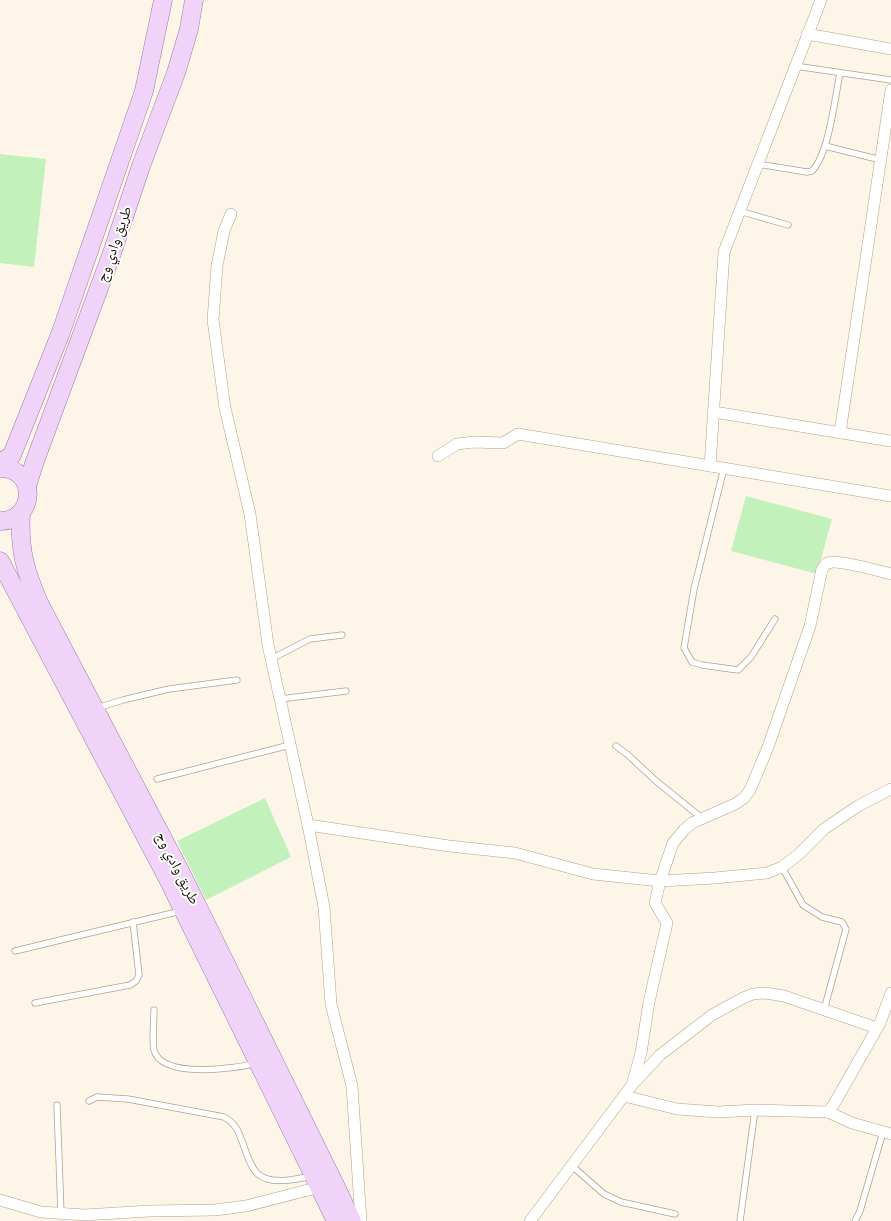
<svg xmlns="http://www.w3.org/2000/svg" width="891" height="1221" font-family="Bitter,'Noto Naskh Arabic',serif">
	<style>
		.green { fill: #c3f1bc }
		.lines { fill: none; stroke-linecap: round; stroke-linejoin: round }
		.lane-casing { stroke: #b5a084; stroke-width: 7 }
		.street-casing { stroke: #b5a084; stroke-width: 12 }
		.primary-casing { stroke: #9e7aa1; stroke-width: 19 }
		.lane { stroke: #fff; stroke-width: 5.5 }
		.street { stroke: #fff; stroke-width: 11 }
		.primary { stroke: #f1d3fa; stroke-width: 18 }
		.labels { text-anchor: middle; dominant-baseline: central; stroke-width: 4; stroke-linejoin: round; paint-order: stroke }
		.street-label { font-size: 15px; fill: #150d04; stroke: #fff }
	</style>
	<rect width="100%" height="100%" fill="#fef5e9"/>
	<!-- green -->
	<g class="green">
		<polygon points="0,154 46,159 34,267 0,263"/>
		<polygon points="746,496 832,519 817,574 731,551"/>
		<polygon points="265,798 291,857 206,900 177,841"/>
	</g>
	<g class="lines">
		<defs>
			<g id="lane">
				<polyline points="795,66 891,80"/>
				<polyline points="825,146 881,160"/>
				<path d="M757,164l50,8 5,-1c17,-17 23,-74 28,-98"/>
				<polyline points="739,211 788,225"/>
				<polyline points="724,468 694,589 684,648 692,662 702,665 738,670 751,657 775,619"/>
				<polyline points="271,659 310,639 342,635"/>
				<polyline points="280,699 346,691"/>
				<polyline points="97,708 123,700 169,689 237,680"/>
				<polyline points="616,746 628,755 656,781 703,819"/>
				<polyline points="157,779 290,745"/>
				<polyline points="782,867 803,905 822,917 842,922 846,929 824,1010"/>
				<polyline points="15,951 181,911"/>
				<polyline points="35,1003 130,985 136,981 139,975 133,922"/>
				<path d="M154,1010c0,10 -2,31 0,40 7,29 82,19 102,13"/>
				<path d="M89,1101l8,-4 31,2 96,18c11,6 14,13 18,24 4,10 8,27 17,34 13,10 39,4 53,1"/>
				<polyline points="57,1105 61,1213"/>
				<polyline points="572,1166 604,1194 621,1202 675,1214"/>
				<polyline points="740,1221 755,1110"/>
				<polyline points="855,1221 860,1211 883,1132"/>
			</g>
			<g id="street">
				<polyline points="807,34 891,49"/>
				<polyline points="231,214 224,231 217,266 213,320 225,408 250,514 268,645 308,825 324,907 331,1004 352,1086 361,1221"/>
				<polyline points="714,412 891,441"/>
				<polyline points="840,433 891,90"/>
				<polyline points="438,456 457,444 474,442 503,443 518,434 891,496"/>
				<polyline points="710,466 724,252 821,0"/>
				<polyline points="308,825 449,846 515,853 593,874 660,881 715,878 767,873 782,867 798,855 824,829 858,806 891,789"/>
				<path d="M632,1085l9,-32 8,-51 18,-79 -12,-20 5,-22 13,-38 11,-13 8,-7 43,-19 9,-6 6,-8 18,-43 42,-121 12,-57c2,-2 3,-5 6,-6 9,-4 51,8 63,11"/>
				<polyline points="624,1096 677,1109 718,1112 755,1110 828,1112 834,1104 880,1023 891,993"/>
				<polyline points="828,1112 852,1123 891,1134"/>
				<polyline points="0,1200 41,1212 84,1215 150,1211 215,1210 246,1206 320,1187"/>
				<polyline points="530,1221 632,1085 660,1055 712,1015 743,998 753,994 765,993 784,996 877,1028"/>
			</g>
			<g id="primary">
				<polyline points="0,463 12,455 61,332 144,91 163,0"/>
				<path d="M0,468c39,0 35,54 0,53"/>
				<polyline points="27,486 35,461 112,253 141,166 176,73 189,29 194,0"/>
				<path d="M21,512c-2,38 4,59 19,93l141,268 155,314 16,34"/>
				<polyline points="0,561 168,879 336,1221"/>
			</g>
		</defs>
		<!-- lane casing -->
		<use href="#lane" class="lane-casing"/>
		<!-- street casing -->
		<use href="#street" class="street-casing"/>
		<!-- primary casing -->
		<use href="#primary" class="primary-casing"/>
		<!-- lane -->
		<use href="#lane" class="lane"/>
		<!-- street -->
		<use href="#street" class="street"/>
		<!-- primary -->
		<use href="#primary" class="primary"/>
	</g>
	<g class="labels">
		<!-- street labels -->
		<g class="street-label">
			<text transform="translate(114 244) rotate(-71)">طريق وادي وج</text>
			<text transform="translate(178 868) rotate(63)">طريق وادي وج</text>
		</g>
	</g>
</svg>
